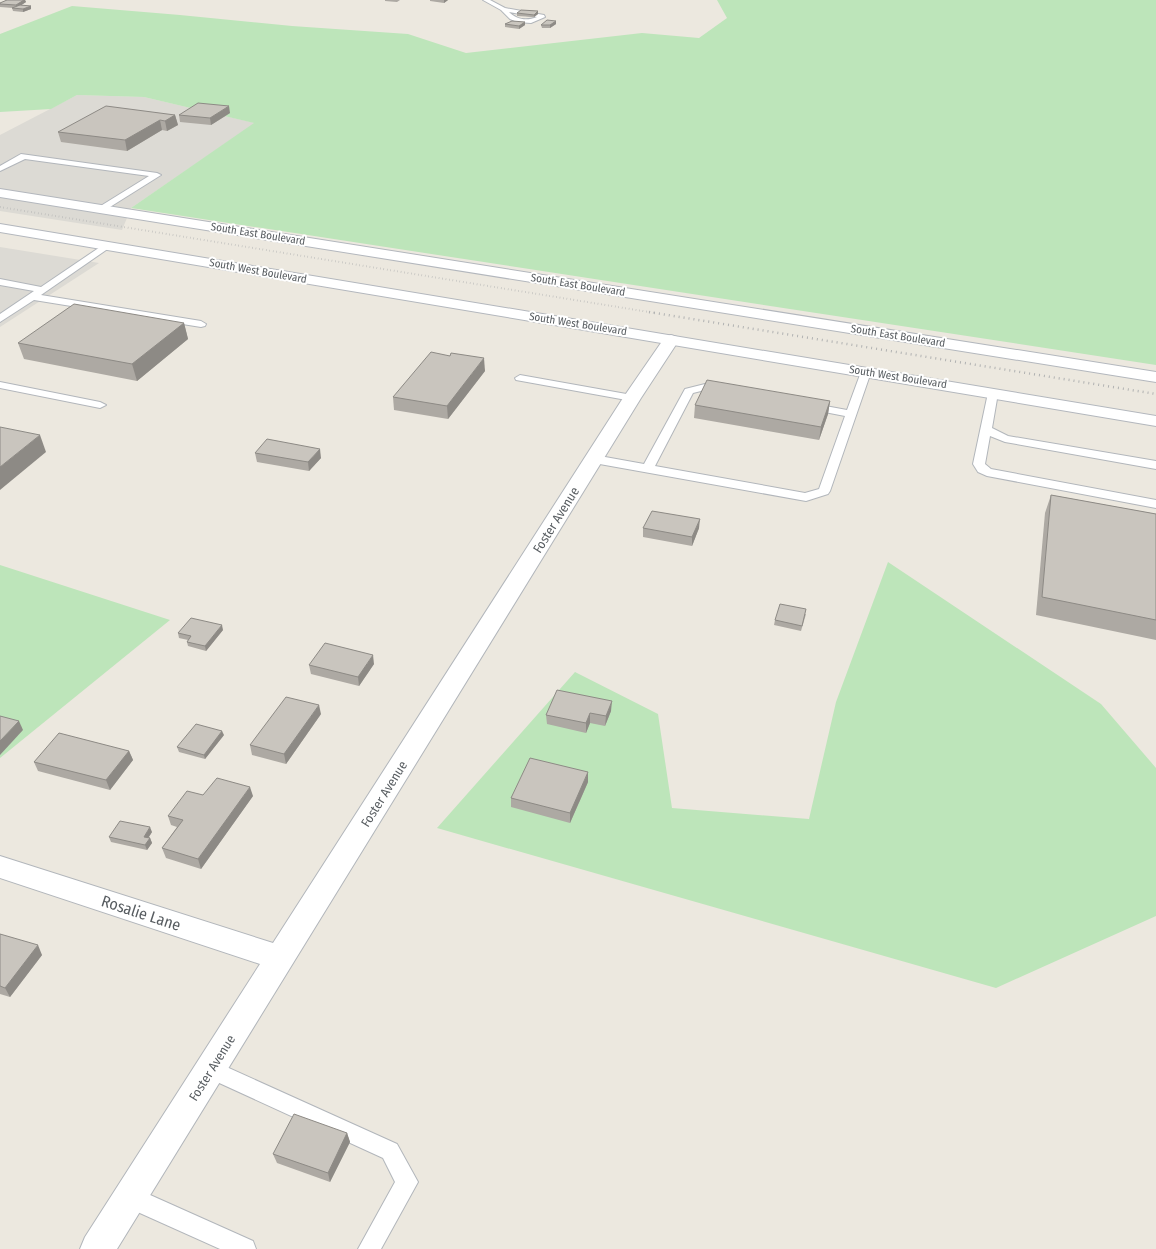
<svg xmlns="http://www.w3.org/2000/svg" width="1156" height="1249" font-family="'Fira Sans Condensed',sans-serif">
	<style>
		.industrial { fill: #dcdad4 }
		.green { fill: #bde5ba }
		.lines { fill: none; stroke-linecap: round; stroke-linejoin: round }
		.service-casing { stroke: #b2b6bb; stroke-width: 2 }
		.minor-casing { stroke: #b2b6bb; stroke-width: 2 }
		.secondary-casing { stroke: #b3b7bd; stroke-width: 2 }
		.service { fill: #fff; fill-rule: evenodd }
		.minor { fill: #fff; fill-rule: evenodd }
		.secondary { fill: #fff; fill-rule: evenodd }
		.rail-far1 { stroke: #b1b2b2; stroke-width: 2; stroke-dasharray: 0.5 3; stroke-linecap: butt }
		.rail { stroke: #b1b2b2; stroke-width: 2.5; stroke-dasharray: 1 4; stroke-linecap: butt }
		.wall { fill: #ada9a3 }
		.shaded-wall { fill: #8d8a85 }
		.building { fill: #c9c5be; stroke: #8d8a85 }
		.labels { text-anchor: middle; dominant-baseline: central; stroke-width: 4; stroke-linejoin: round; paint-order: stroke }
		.far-street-label { font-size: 11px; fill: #585d61; stroke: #fff }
		.street-label { font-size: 13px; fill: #585d61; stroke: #fff }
		.near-street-label { font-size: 16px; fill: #585d61; stroke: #fff }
	</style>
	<rect width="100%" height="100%" fill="#ece8df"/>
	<!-- industrial -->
	<g class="industrial">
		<polygon points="77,95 144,97 255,123 131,208 122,230 0,211 0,135"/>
		<polygon points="0,247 99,263 0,327"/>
	</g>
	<!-- green -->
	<g class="green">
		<polygon points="717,0 1156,0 1156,365 131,208 254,123 144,97 77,95 51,109 0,112 0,34 72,6 180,15 292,26 408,34 466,53 642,33 699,38 727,18"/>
		<polygon points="888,562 1101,704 1156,768 1156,916 996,988 437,828 575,672 658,714 672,808 809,819 836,702"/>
		<polygon points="0,565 170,620 0,758"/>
	</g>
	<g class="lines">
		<defs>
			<g id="service">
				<path d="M483,0h7l15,8 39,7 1,2 -14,6 -14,-1 -7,-3 -9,-9zM509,12l28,5c-10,4 -20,3 -28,-5z"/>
				<polygon points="21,154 157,173 161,175 102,212 99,211 98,209 99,207 149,176 25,159 0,171 0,166"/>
				<polygon points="106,243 110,246 109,248 41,295 201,321 206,324 205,326 201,327 34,300 0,322 0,314 34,291 0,285 0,279 41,287"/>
				<polygon points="866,369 871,372 830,491 828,494 806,501 594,463 590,462 588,459 590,456 594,455 644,464 685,389 705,384 726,388 727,390 722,393 705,390 693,393 655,466 805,493 819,489 845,416 809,409 803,406 809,403 847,410 861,372"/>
				<polygon points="520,375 632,395 638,398 632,401 516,380 515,378"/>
				<polygon points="0,382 100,402 106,405 100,408 0,388"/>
				<polygon points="993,390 998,393 992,428 1008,436 1156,461 1156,469 1005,442 990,436 985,464 991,469 1156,500 1156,508 987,476 978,472 973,464 988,393"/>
				<polygon points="211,1060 397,1144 418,1182 381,1249 358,1249 395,1182 383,1158 204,1076 201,1069 204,1062"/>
				<polygon points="130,1186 253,1241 256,1249 220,1249 122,1205 119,1197 122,1189"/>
			</g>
			<polygon id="minor" points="671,335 677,337 679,340 641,398 117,1249 80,1249 85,1237 260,964 0,878 0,856 273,943 623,398 665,337"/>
			<g id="secondary">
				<polygon points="0,189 1156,372 1156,382 0,197"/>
				<polygon points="0,224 1156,416 1156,426 0,232"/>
			</g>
		</defs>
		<!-- service casing -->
		<use href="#service" class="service-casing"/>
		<!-- minor casing -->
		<use href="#minor" class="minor-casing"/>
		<!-- secondary casing -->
		<use href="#secondary" class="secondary-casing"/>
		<!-- service -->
		<use href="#service" class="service"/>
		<!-- minor -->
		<use href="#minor" class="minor"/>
		<!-- secondary -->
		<use href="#secondary" class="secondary"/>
		<!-- rail-far1 -->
		<polyline class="rail-far1" points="0,207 655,313"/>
		<!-- rail -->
		<polyline class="rail" points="649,312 1156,394"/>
	</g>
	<!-- wall -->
	<g class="wall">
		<polygon points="7,0 25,0 26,2 21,5 31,6 31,9 23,12 13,11 12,8 13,8 0,7 0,3"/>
		<polygon points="385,0 400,0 397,2 385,1"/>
		<polygon points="430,0 448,0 444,3 430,1"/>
		<polygon points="517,13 538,14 534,17 517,16"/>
		<polygon points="556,21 556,24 550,28 542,28 541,25"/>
		<polygon points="505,24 525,25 519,29 505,27"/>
		<polygon points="230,113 211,125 180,122 179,115"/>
		<polygon points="175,115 178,125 167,131 162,130 127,151 61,142 58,132"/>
		<polygon points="184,323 188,339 137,381 24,359 18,343"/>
		<polygon points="485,371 448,419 394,410 393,397"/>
		<polygon points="830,401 828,414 819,440 694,418 695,405"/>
		<polygon points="255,453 321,458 309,471 257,462"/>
		<polygon points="1051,495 1156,514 1156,640 1036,615 1045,513"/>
		<polygon points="643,528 699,528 692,546 643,537"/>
		<polygon points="806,614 801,631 774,625 775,620"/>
		<polygon points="223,630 206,651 188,646 187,642 188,640 179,638 178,633"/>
		<polygon points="374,664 359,686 311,674 309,665"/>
		<polygon points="611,711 605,726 590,723 586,733 547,724 546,715"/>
		<polygon points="321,714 286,764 252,755 250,745"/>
		<polygon points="224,735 205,759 179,752 177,747"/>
		<polygon points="129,751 133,760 110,790 38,771 34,762"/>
		<polygon points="588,782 570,823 511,807 511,798"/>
		<polygon points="253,796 201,869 166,858 162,848 177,827 171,825 168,816"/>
		<polygon points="152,832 149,837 150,838 152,843 147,850 111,842 109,837"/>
		<polygon points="0,934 42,955 10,997 0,994"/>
		<polygon points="347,1133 350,1142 330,1182 277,1163 273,1154"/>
	</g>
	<!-- shaded-wall -->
	<g class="shaded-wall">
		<polygon points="24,0 25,0 26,2 17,8 16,5"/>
		<polygon points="444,0 448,0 444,3"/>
		<polygon points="31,6 31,9 23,12 23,9"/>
		<polygon points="538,11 538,14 534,17 534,15"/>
		<polygon points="556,21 556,24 550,28 550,25"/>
		<polygon points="525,22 525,25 519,29 519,26"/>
		<polygon points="229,106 230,113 211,125 210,118"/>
		<polygon points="175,115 178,125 167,131 165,121"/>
		<polygon points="160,120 162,130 127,151 125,140"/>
		<polygon points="184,323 188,339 137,381 132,364"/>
		<polygon points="484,358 485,371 448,419 447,406"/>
		<polygon points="830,401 828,414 819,440 821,427"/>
		<polygon points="40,435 46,452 0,490 0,467"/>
		<polygon points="320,449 321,458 309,471 308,462"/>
		<polygon points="700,519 699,528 692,546 692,537"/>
		<polygon points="222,625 223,630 206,651 205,646"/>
		<polygon points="373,655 374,664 359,686 358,677"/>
		<polygon points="612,701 611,711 605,726 606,716"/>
		<polygon points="319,705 321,714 286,764 284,754"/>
		<polygon points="590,713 590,723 586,733 586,723"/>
		<polygon points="19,721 23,730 0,755 0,741"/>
		<polygon points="222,731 224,735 205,759 204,755"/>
		<polygon points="129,751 133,760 110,790 106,780"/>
		<polygon points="588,772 588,782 570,823 570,813"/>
		<polygon points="250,787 253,796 201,869 198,859"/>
		<polygon points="150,827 152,832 146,841 144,837"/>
		<polygon points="150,838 152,843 147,850 145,845"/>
		<polygon points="38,945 42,955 10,997 5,988"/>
		<polygon points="347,1133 350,1142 330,1182 328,1173"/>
	</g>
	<!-- building -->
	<g class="building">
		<polygon points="7,0 24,0 16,5 0,4 0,3"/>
		<polygon points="20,5 31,6 23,9 12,8"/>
		<polygon points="521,10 538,11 534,15 517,13"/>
		<polygon points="547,20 556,21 550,25 541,25"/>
		<polygon points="512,21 525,22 519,26 505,24"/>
		<polygon points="198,103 229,106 210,118 179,115"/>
		<polygon points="106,106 175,115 165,121 160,120 125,140 58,132"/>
		<polygon points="74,304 184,323 132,364 18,343"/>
		<polygon points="431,352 450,356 451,353 484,358 447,406 393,397"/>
		<polygon points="707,380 830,401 821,427 695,405"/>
		<polygon points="0,427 40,435 0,467"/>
		<polygon points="267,439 320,449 308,462 255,453"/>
		<polygon points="1051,495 1156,514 1156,620 1042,597"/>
		<polygon points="652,511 700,519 692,537 643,528"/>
		<polygon points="780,604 806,609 802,626 775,620"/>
		<polygon points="191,618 222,625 205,646 187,642 191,636 178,633"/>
		<polygon points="325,643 373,655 358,677 309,665"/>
		<polygon points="557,690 612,701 606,716 590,713 586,723 546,715"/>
		<polygon points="286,697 319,705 284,754 250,745"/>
		<polygon points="0,716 19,721 0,741"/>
		<polygon points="196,724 222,731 204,755 177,747"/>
		<polygon points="59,733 129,751 106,780 34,762"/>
		<polygon points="530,758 588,772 570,813 511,798"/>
		<polygon points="217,778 250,787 198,859 162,848 183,820 168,816 187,791 203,795"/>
		<polygon points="120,821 150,827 144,837 150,838 145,845 109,837"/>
		<polygon points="0,934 38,945 5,988 0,986"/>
		<polygon points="294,1114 347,1133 328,1173 273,1154"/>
	</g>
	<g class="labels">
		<!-- far-street labels -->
		<g class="far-street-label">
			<text transform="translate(258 234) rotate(9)">South East Boulevard</text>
			<text transform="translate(258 271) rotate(10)">South West Boulevard</text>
			<text transform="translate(578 285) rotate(9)">South East Boulevard</text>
			<text transform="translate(578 324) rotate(9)">South West Boulevard</text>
			<text transform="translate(898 336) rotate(9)">South East Boulevard</text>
			<text transform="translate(898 377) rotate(9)">South West Boulevard</text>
		</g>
		<!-- street labels -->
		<g class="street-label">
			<text transform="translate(556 520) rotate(-58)">Foster Avenue</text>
			<text transform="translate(384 794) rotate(-58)">Foster Avenue</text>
			<text transform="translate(212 1068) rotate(-58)">Foster Avenue</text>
		</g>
		<!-- near-street labels -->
		<g class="near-street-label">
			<text transform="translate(141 913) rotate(18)">Rosalie Lane</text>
		</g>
	</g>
</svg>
